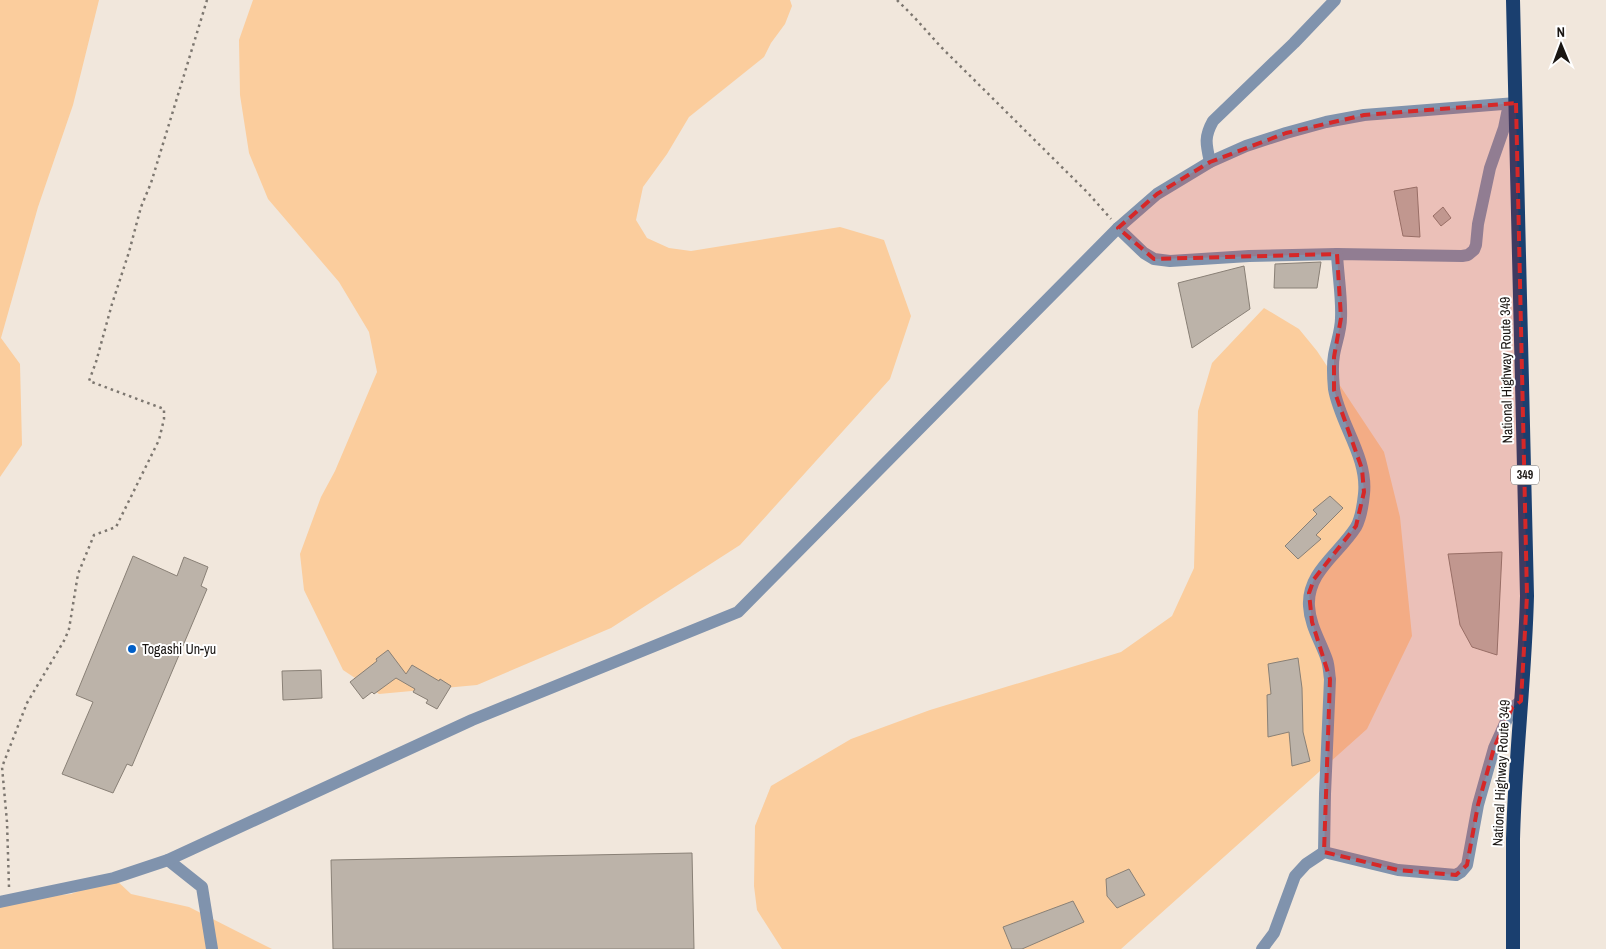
<svg xmlns="http://www.w3.org/2000/svg" width="1606" height="949" font-family="'Archivo Narrow',sans-serif">
	<style>
		.green { fill: #fbcd9d }
		.building { fill: #bcb3a9; stroke: #898076 }
		.lines { fill: none; stroke-linecap: round; stroke-linejoin: round }
		.path { stroke: #7d7770; stroke-width: 2.5; stroke-dasharray: 2.5 4; stroke-linecap: butt }
		.minor { stroke: #8093ad; stroke-width: 12 }
		.tertiary { stroke: #8093ad; stroke-width: 12 }
		.trunk { stroke: #1a3f6f; stroke-width: 14 }
		.marked { fill: #d62828; fill-opacity: 0.2; stroke: #d62828; stroke-width: 4; stroke-dasharray: 10 6; stroke-linejoin: round }
		.poi-dot { fill: #005fc8; stroke: #fff; stroke-width: 2 }
		.labels { text-anchor: middle; dominant-baseline: central; stroke-width: 4; stroke-linejoin: round; paint-order: stroke }
		.shield { fill: #fff; stroke: #5f5c5a; stroke-width: 1 }
		.shield-label { font-size: 12px; font-weight: bold; fill: #1a1613 }
		.street-label { font-size: 14px; fill: #1a1613; stroke: #fff }
		.poi-label { font-size: 14px; fill: #1a1613; stroke: #fff; text-anchor: start }
	</style>
	<rect width="100%" height="100%" fill="#f1e7dc"/>
	<!-- green -->
	<g class="green">
		<polygon points="0,0 99,0 73,105 38,207 1,338 20,364 22,445 0,477"/>
		<polygon points="253,0 790,0 792,6 785,24 771,43 764,57 689,117 667,154 643,187 636,220 647,238 669,248 691,251 840,227 884,240 911,316 890,379 740,545 611,628 477,685 379,694 343,670 304,590 300,554 321,497 335,471 377,372 369,332 339,282 268,199 249,153 240,95 239,40"/>
		<polygon points="1264,308 1299,329 1317,351 1384,452 1400,517 1412,636 1367,729 1121,949 782,949 757,910 754,886 755,826 771,786 851,739 930,710 1121,652 1172,616 1194,568 1198,411 1212,363"/>
		<polygon points="114,878 131,894 189,907 272,949 0,949 0,901 71,894"/>
	</g>
	<!-- building -->
	<g class="building">
		<polygon points="1417,187 1420,237 1403,236 1394,191"/>
		<polygon points="1443,207 1451,218 1441,226 1433,216"/>
		<polygon points="1321,262 1317,288 1274,288 1275,264"/>
		<polygon points="1244,266 1250,309 1192,348 1178,283"/>
		<polygon points="1330,496 1343,508 1316,535 1321,539 1298,559 1285,546 1317,514 1313,510"/>
		<polygon points="1502,552 1497,655 1472,647 1460,625 1448,554"/>
		<polygon points="133,556 177,576 184,557 208,567 201,586 207,589 132,766 127,764 113,793 62,774 93,702 76,695"/>
		<polygon points="388,650 406,674 412,665 439,681 440,679 451,686 437,709 426,703 428,700 413,692 415,689 396,678 374,694 372,692 363,699 350,682 377,661 376,659"/>
		<polygon points="1298,658 1302,688 1303,732 1310,761 1292,766 1289,732 1268,737 1267,695 1271,694 1268,664"/>
		<polygon points="321,670 322,698 283,700 282,671"/>
		<polygon points="692,853 694,949 333,949 331,860"/>
		<polygon points="1129,869 1145,895 1117,908 1107,896 1106,879"/>
		<polygon points="1073,901 1084,922 1022,949 1012,949 1003,927"/>
	</g>
	<g class="lines">
		<!-- path -->
		<g class="path">
			<polyline points="897,0 914,17 941,47 1088,193 1111,219"/>
			<polyline points="9,887 7,822 2,767 27,703 65,639 69,629 78,574 94,535 116,527 159,440 164,419 164,409 89,381 96,362 112,304 129,252 141,207 151,183 207,0"/>
		</g>
		<!-- minor -->
		<g class="minor">
			<polyline points="1118,228 1144,253 1154,259 1170,261 1249,256 1337,254 1462,256 1468,255 1474,250 1476,245 1478,224 1490,168 1504,128 1509,104"/>
			<path d="M1324,852l1,-58 5,-115c-1,-6 -1,-13 -3,-19 -6,-18 -17,-34 -18,-54 -2,-34 30,-52 47,-79 5,-9 7,-23 8,-33 4,-37 -24,-70 -30,-105 -1,-11 -2,-23 0,-34 2,-12 7,-24 7,-37 1,-21 -3,-43 -4,-64"/>
			<polyline points="1262,949 1274,933 1295,876 1306,864 1324,852 1398,870 1456,875 1461,872 1467,865 1478,805 1494,748 1512,708 1521,701"/>
		</g>
		<!-- tertiary -->
		<g class="tertiary">
			<path d="M1210,162c-4,-18 -6,-25 3,-41l81,-78 41,-43"/>
			<polyline points="168,860 202,887 212,949"/>
			<polyline points="0,902 114,878 168,860 472,720 738,612 1118,228 1157,194 1210,162 1246,146 1286,133 1326,122 1364,115 1516,103"/>
		</g>
		<!-- trunk -->
		<path class="trunk" d="M1513,949c0,-37 0,-73 0,-110 2,-81 12,-162 14,-243l-14,-596"/>
	</g>
	<!-- marked area -->
	<path class="marked" d="M1516,103l11,493 -6,105 -9,7 -18,40 -16,57 -11,60 -11,10 -58,-5 -74,-18 6,-173 -18,-57 -3,-29 5,-14 42,-53 8,-34 -2,-23 -28,-79v-33l7,-39 -4,-64 -183,5 -36,-31 39,-34 53,-32 76,-29 78,-18z"/>
	<!-- markers -->
	<circle class="poi-dot" cx="132" cy="649" r="5"/>
	<g class="labels">
		<!-- shield labels -->
		<rect class="shield" x="1511" y="465.5" width="28" height="19" rx="4"/>
		<g class="shield-label">
			<text x="1525" y="475">349</text>
		</g>
		<!-- street labels -->
		<g class="street-label">
			<text transform="translate(1506 370) rotate(-91)">National Highway Route 349</text>
			<text transform="translate(1501 773) rotate(-87)">National Highway Route 349</text>
		</g>
		<!-- poi labels -->
		<g class="poi-label">
			<text x="142" y="649">Togashi Un-yu</text>
		</g>
	</g>
	<!-- north arrow -->
	<g transform="translate(1561 45) rotate(359)" stroke="#ffffff" stroke-width="4" paint-order="stroke">
	<path d="M0-4L9 19L0 12L-9 19Z" fill="#1a1613"/>
	<text y="-8" font-size="14" font-weight="bold" text-anchor="middle" fill="#1a1613">N</text>
	</g>
</svg>
